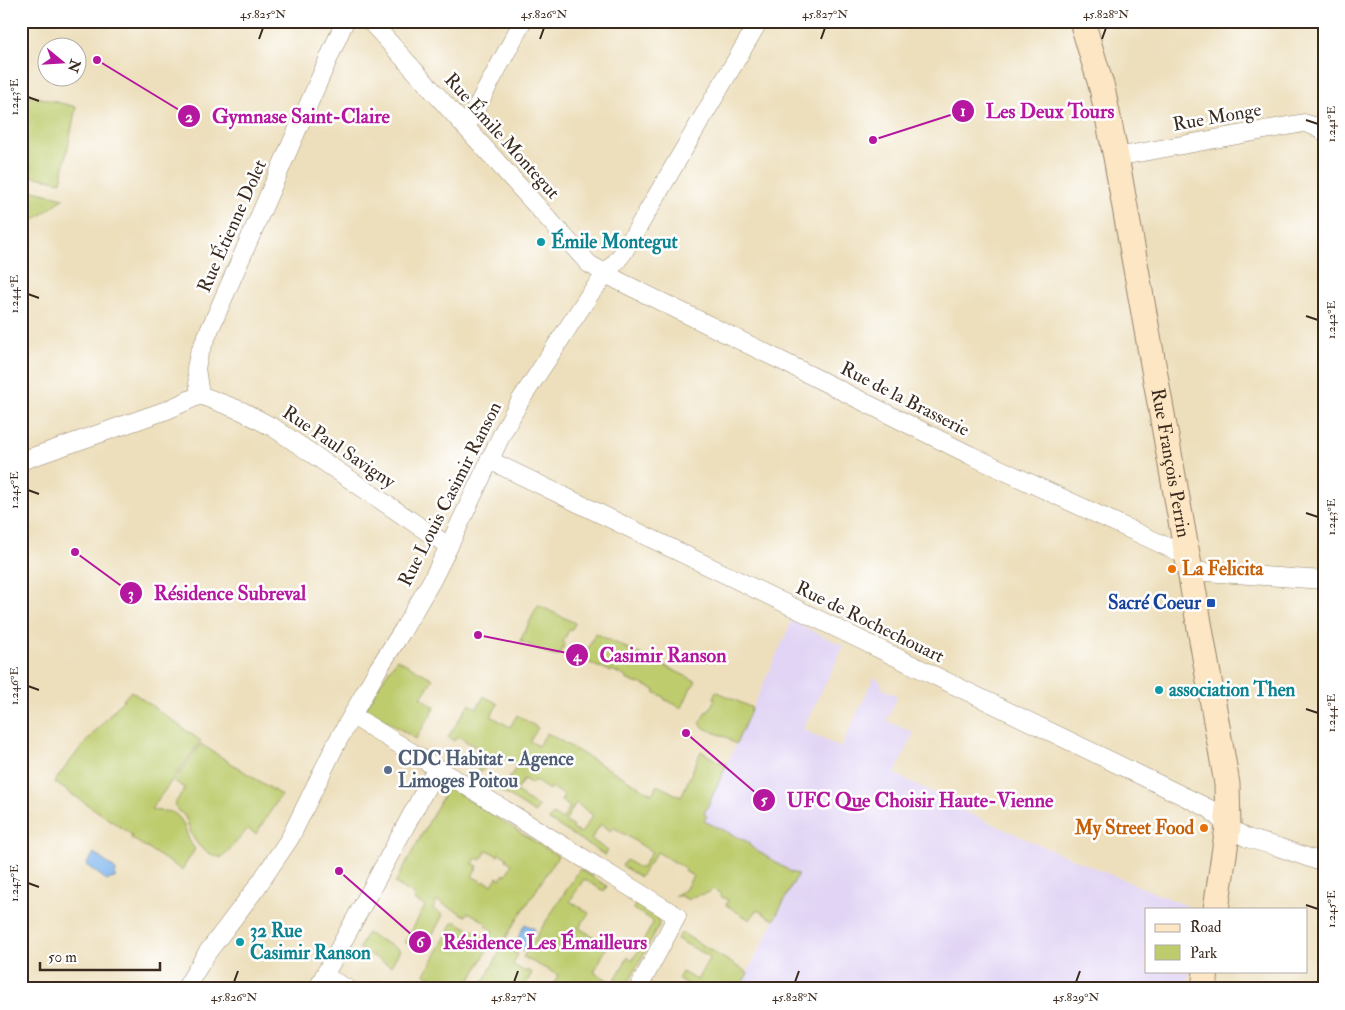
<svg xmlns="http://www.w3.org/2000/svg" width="1345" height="1010" font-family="'IM FELL Double Pica',serif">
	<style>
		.built { fill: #e1d4f4 }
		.green { fill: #becc6e; stroke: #7c7b46; fill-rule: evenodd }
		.water { fill: #7cb4ec; stroke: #5c6f85 }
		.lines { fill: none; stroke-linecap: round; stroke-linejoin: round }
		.minor-casing { stroke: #94846d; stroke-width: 19 }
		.secondary-casing { stroke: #94846d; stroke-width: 27 }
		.minor { stroke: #fff; stroke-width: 18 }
		.secondary { stroke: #fce6c4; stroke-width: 25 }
		.ticks { fill: none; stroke: #3b2a1e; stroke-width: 2 }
		.culture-dot { fill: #0f9aa8; stroke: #fff; stroke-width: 2 }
		.food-dot { fill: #e8710a; stroke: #fff; stroke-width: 2 }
		.transit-dot { fill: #1a4fb4; stroke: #fff; stroke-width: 2 }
		.service-dot { fill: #5c6f8a; stroke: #fff; stroke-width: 2 }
		.labels { text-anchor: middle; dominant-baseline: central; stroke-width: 5; stroke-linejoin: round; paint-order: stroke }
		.street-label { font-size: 19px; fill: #3b2a1e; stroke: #fff }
		.culture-label { font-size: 19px; font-weight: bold; fill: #0d838f; stroke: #fff; text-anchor: start }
		.food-label { font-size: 19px; font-weight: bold; fill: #c56008; stroke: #fff; text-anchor: start }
		.transit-label { font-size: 19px; font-weight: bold; fill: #164399; stroke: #fff; text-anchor: end }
		.service-label { font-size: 19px; font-weight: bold; fill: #4e5e75; stroke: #fff; text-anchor: start }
		.leader { fill: none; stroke: #b5179e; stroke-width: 2 }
		.callout-dot { fill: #b5179e; stroke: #fff; stroke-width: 2 }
		.mark-label { font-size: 15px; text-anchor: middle; font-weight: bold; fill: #fff }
		.callout-label { font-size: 20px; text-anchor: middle; font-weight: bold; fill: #b5179e; stroke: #fff; stroke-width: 5; stroke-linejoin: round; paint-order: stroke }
		.neatline { fill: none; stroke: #3b2a1e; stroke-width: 2 }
		.ticks-label { font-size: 12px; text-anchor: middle; fill: #3b2a1e }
	</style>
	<rect width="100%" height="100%" fill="#fff"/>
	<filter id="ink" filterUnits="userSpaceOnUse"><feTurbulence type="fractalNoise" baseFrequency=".02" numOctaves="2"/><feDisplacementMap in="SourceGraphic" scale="10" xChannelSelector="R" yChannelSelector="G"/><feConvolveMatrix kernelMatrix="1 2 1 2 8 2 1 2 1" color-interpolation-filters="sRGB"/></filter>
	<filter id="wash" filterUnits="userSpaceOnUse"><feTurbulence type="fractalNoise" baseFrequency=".0096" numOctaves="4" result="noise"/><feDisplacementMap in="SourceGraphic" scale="20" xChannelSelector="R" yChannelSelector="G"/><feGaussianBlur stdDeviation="1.12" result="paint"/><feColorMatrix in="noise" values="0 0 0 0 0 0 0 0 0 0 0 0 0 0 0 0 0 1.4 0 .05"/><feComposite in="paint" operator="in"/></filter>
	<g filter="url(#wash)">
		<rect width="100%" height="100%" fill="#eddfbc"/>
		<!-- built -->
		<polygon class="built" points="792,621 844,646 803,729 841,748 874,677 880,681 883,689 898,696 887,721 914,733 895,774 952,802 951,805 953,806 1030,841 1194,909 1146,909 1146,971 1190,971 1187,989 761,989 743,982 798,874 792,872 750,846 747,842 704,822 704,814"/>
		<!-- green -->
		<g class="green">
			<polygon points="21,93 76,107 61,182 21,174"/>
			<polygon points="21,188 64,198 21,230"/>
			<polygon points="538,605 575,623 571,631 569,630 563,642 565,644 559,655 553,656 520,641"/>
			<polygon points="595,633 696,681 692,687 691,687 682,708 664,699 664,697 654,692 655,690 639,683 638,684 626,679 626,677 612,670 611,672 601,667 600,668 582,659 585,654 586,654"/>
			<polygon points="397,659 433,679 421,698 435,707 416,739 366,708 379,685"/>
			<path d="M131,691l70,50 -50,68c9,4 17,0 24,5 12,8 10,25 20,35l-13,21 -51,-32 1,-3 -78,-53 24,-31z"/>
			<polygon points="716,691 752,708 736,744 730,741 730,739 704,728 700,723 706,711 708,712 715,699 713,698"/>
			<path d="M484,696l14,8 -7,12 19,11 7,-12 21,13 -8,13 8,5 9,-13 105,61 5,-9 24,12 20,-46 18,11 1,-1 7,3 -23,50 3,2 -3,5 44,21 2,4 41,26 7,2 -24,46 -17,-10 -7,10 -24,-15 2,-5 -8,-4 1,-2 -8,-5c-6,8 -17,3 -24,11l-8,-4h-7l11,-6 8,-14 -9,-5 1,-3 -28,-16 -17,25 -18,-11 4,-6 15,9 11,-17 -39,-25 -2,4 -10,-7 -10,15 17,12 -3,4 -56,-35 4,-6 9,6 8,-13 -9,-6 3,-6 -13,-8 -2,3 -15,-10 -2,4 -8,-5 -8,12 7,4 -1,2 17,10 -4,6 -40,-26 3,-5 6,4 13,-20 -22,-13 -5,7 -1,-1 -7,13 -6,-4 5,-10 -6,-4 3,-5 -20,-13 -4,5 -6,-4 21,-33 8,4zM576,803l17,12 -12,18 -7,-3 -1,-3 -8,-6z"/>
			<path d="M201,744l80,51 -25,39 -8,-5 -26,29c-16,-4 -25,-11 -31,-25 -2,-5 -3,-11 -6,-16 -3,-5 -8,-6 -11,-12l11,-17 -11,-7z"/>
			<path d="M448,787l110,69 -57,89 17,9 -5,11 13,7 1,-2 5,3 -9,16h-9l-10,-6 -4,6h-25l1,-2 1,1 4,-2 20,-36 -11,-5 -24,44h-15l-26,-15 29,-53 34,17 5,-7 -8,-5 2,-3 -19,-11 -2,4 -29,-15 -4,8 10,6 -18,34 -10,-6 -2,3 -8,-4 20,-36 -11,-6 2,-4 -21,-13zM487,850l11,6 1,-3 8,5 -1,2 6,4 -6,11 -2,-1 -4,5 -3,-2 -5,8 -7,-4 -1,2 -12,-7 6,-10 -5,-2 3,-6 5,2z"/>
			<polygon points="580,869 607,886 604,891 584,879 570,901 589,913 579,928 608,945 594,972 613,983 628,957 633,960 653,923 652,920 633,909 636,904 658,917 659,925 625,989 606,989 601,986 599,989 551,989 558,975 523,957"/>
			<polygon points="367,933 400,950 391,966 359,949"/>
			<polygon points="680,934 684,934 748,973 743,982 761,989 696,989 678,979 682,972 697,980 710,957 677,939"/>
		</g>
		<!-- water -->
		<g class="water">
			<polygon points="94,853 116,870 115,878 110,879 108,881 86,865"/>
			<polygon points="525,924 535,929 525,951 514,945"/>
		</g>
	</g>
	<g filter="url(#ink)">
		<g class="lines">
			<defs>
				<g id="minor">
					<polyline points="370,21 589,264 619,281 784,362 970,455 1187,556"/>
					<polyline points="466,127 523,21"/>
					<polyline points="1116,157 1304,123 1314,126 1324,132"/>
					<polyline points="200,395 196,368 199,354 345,21"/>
					<polyline points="200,395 242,411 274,428 435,537 449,546"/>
					<polyline points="489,460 1210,809 1228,827 1247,838 1278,847 1324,863"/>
					<polyline points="21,461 167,410 200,395"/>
					<polyline points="1190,571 1324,580"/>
					<polyline points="353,716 677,916 638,989"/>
					<polyline points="324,976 348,989"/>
					<polyline points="185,989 207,953 257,887 290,838 336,744 378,669 403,630 432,580 449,546 503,432 520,401 590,294 623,253 759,21"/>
					<polyline points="317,989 437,768"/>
				</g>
				<g id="secondary">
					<path id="s1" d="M1082,21l20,67 14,69 74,414 37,213 1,43 -12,82"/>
					<polyline points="1204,989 1206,971"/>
				</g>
			</defs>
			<!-- minor casing -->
			<use href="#minor" class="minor-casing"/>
			<!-- secondary casing -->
			<use href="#secondary" class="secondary-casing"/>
			<!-- minor -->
			<use href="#minor" class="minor"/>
			<!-- secondary -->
			<use href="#secondary" class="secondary"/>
		</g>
	</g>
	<!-- ticks -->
	<path class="ticks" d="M259,39l4,-11M540,39l4,-11M821,39l4,-11M1102,39l4,-11M28,97l11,4M1306,120l12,4M28,294l11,4M1306,316l12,4M28,490l11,4M1306,513l12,4M28,686l11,4M1306,709l12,4M28,883l11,4M1306,905l12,4M234,982l4,-11M514,982l4,-11M795,982l4,-11M1076,982l4,-11"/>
	<!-- markers -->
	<g class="culture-dot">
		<circle cx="541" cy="242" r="5"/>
		<circle cx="1159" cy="690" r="5"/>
		<circle cx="240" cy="942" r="5"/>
	</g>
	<g class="food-dot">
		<circle cx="1172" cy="569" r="5"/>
		<circle cx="1204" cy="828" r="5"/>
	</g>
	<rect class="transit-dot" x="1206" y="598" width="10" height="10" rx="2.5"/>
	<circle class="service-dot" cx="388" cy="770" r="5"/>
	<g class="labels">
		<!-- street labels -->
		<g class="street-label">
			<text transform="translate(1217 117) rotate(-10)">Rue Monge</text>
			<text transform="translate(502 136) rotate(48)">Rue Émile Montegut</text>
			<text transform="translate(232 226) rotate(-66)">Rue Étienne Dolet</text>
			<text transform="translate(905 399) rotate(27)">Rue de la Brasserie</text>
			<text transform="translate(339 447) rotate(34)">Rue Paul Savigny</text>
			<text stroke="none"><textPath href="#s1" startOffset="451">Rue François Perrin</textPath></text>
			<text transform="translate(450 494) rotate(-63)">Rue Louis Casimir Ranson</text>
			<text transform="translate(870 622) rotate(26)">Rue de Rochechouart</text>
		</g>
		<!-- culture labels -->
		<g class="culture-label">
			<text x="551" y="242">Émile Montegut</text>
			<text x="1169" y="690">association Then</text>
			<text x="250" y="931">32 Rue<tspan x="250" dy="22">Casimir Ranson</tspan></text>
		</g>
		<!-- food labels -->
		<g class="food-label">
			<text x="1182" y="569">La Felicita</text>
			<text x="1194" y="828" text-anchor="end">My Street Food</text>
		</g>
		<!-- transit labels -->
		<g class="transit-label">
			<text x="1201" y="603">Sacré Coeur</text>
		</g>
		<!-- service labels -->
		<g class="service-label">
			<text x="398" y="759">CDC Habitat - Agence<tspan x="398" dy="22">Limoges Poitou</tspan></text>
		</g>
	</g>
	<!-- callouts -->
	<path class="leader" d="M873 140L963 111M97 60L189 116M75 552L131 593M478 635L577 655M686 733L764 800M339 871L420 942"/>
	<g class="callout-dot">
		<circle cx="873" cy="140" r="5"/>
		<circle cx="97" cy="60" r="5"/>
		<circle cx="75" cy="552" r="5"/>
		<circle cx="478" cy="635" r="5"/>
		<circle cx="686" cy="733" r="5"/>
		<circle cx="339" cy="871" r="5"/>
		<circle cx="963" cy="111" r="12"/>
		<circle cx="189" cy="116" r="12"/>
		<circle cx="131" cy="593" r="12"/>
		<circle cx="577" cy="655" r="12"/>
		<circle cx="764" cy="800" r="12"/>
		<circle cx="420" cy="942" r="12"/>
	</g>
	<g class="mark-label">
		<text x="963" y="116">1</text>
		<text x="189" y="122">2</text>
		<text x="131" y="599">3</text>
		<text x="577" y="661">4</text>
		<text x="764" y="805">5</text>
		<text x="420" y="947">6</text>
	</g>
	<g class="callout-label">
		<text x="1050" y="118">Les Deux Tours</text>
		<text x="301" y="123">Gymnase Saint-Claire</text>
		<text x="230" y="600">Résidence Subreval</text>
		<text x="663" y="662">Casimir Ranson</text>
		<text x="920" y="807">UFC Que Choisir Haute-Vienne</text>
		<text x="545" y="949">Résidence Les Émailleurs</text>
	</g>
	<!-- margin -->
	<rect width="1345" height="1010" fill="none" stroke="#fff" stroke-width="55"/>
	<!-- legend -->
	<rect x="1145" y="908" width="162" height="65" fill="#ffffff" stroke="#b1aaa5"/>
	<rect x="1155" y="924" width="25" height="8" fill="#fce6c4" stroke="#b1aaa5"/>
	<text x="1190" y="932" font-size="15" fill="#3b2a1e">Road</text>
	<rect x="1155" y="945" width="25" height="15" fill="#becc6e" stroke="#b1aaa5"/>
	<text x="1190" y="958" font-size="15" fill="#3b2a1e">Park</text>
	<!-- north arrow -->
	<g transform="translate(62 62) rotate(108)"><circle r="24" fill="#ffffff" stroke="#b1aaa5"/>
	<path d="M0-4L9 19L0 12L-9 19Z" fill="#b5179e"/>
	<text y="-8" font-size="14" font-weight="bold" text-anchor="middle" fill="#3b2a1e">N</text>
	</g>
	<!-- scale -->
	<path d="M40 962v8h120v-8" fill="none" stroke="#3b2a1e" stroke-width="2.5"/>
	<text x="48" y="962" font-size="15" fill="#3b2a1e" stroke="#ffffff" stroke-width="4" paint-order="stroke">50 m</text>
	<rect x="28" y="28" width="1290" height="954" class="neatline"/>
	<g class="ticks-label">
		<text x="263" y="18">45.825°N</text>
		<text x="544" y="18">45.826°N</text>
		<text x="825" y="18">45.827°N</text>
		<text x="1106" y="18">45.828°N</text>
		<text transform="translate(14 97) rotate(-90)" y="4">1.243°E</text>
		<text transform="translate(1331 124) rotate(-90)" y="4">1.241°E</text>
		<text transform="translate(14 294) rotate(-90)" y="4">1.244°E</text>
		<text transform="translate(1331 320) rotate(-90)" y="4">1.242°E</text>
		<text transform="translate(14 490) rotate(-90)" y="4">1.245°E</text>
		<text transform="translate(1331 517) rotate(-90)" y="4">1.243°E</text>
		<text transform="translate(14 686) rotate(-90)" y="4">1.246°E</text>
		<text transform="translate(1331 713) rotate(-90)" y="4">1.244°E</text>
		<text transform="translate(14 883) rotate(-90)" y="4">1.247°E</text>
		<text transform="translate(1331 909) rotate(-90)" y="4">1.245°E</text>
		<text x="234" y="1001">45.826°N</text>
		<text x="514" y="1001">45.827°N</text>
		<text x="795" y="1001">45.828°N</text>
		<text x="1076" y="1001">45.829°N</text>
	</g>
</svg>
